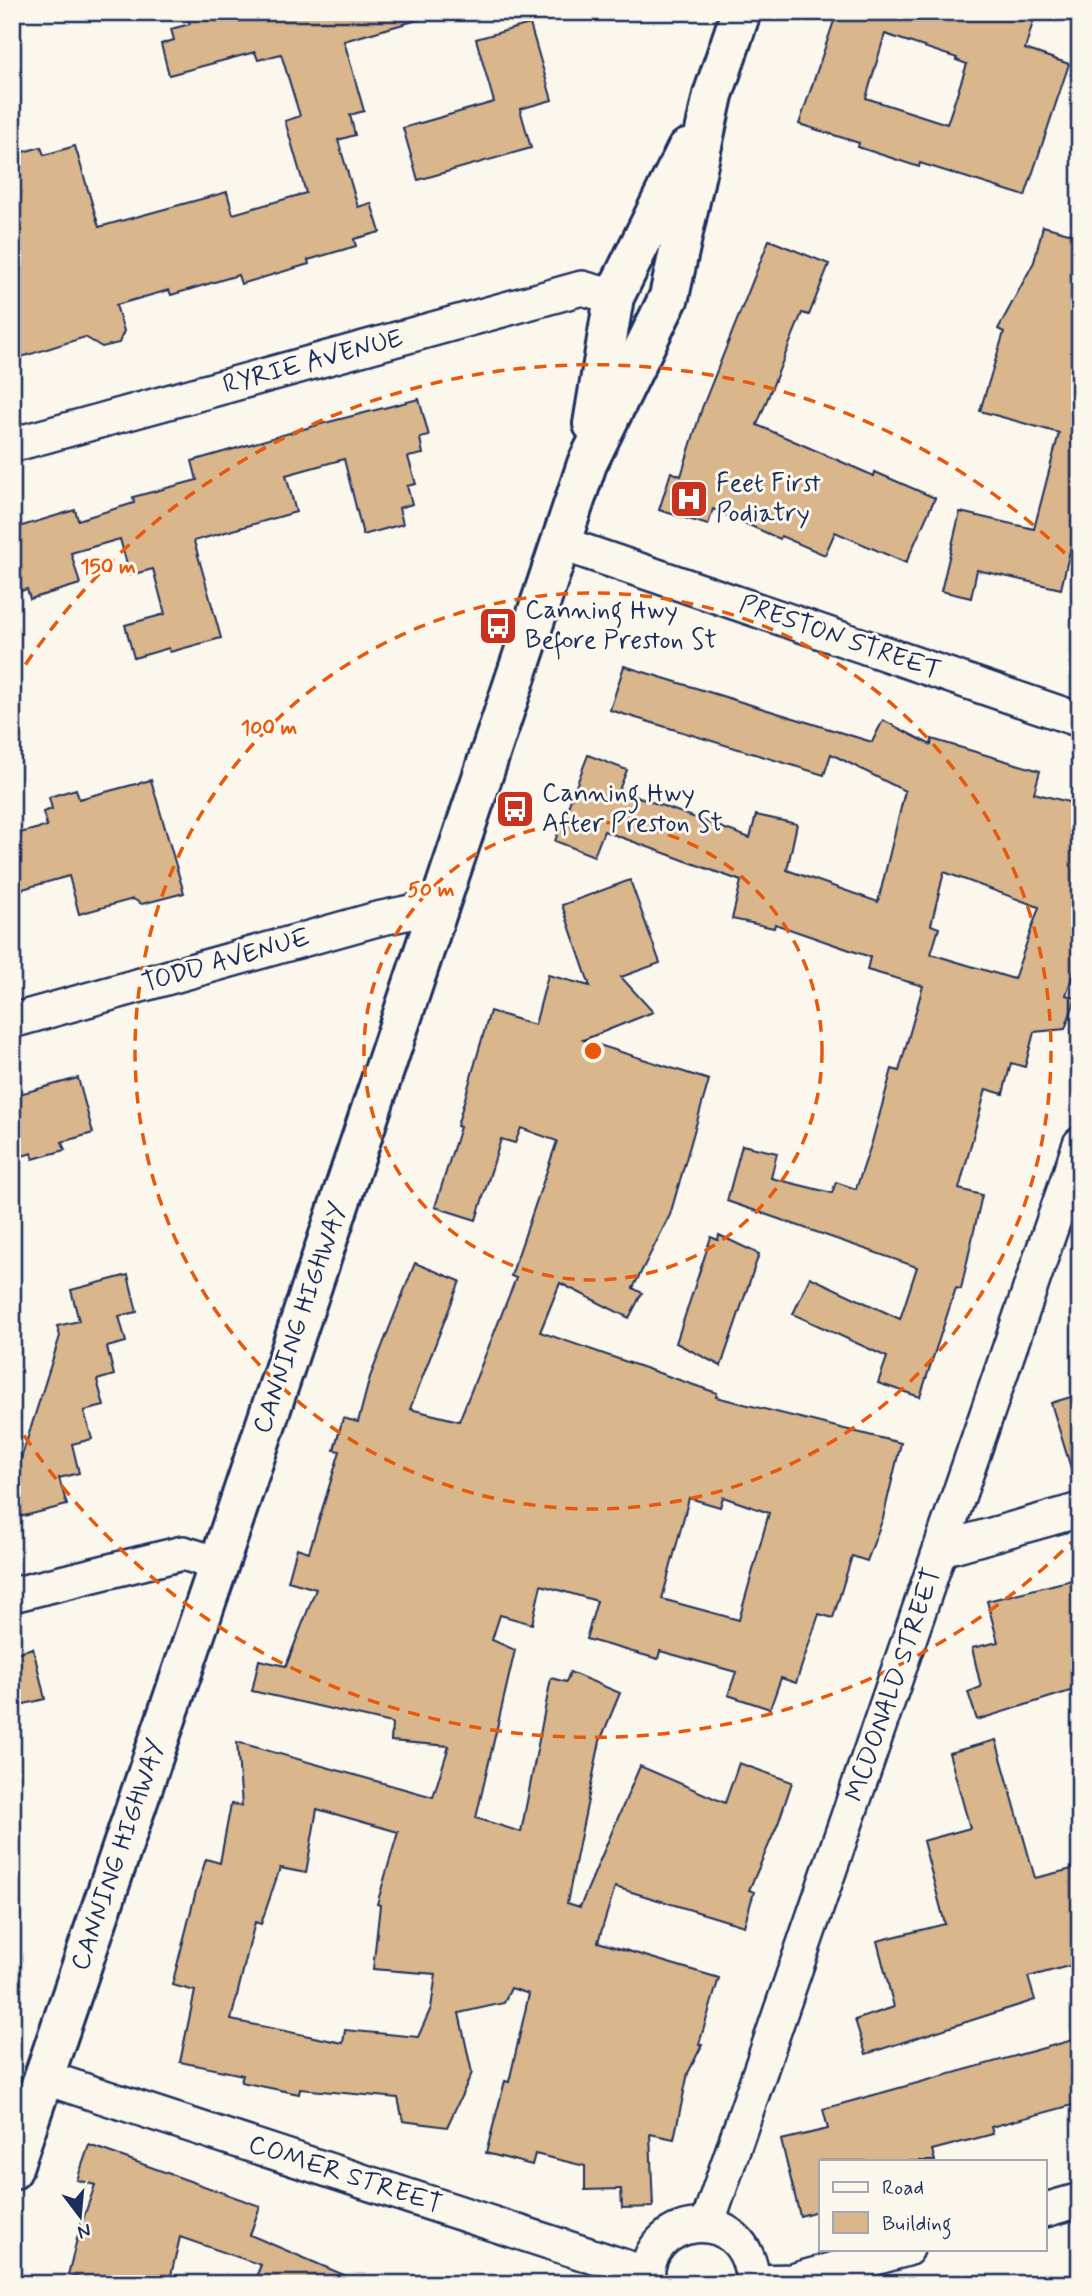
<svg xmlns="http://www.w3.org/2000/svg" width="1092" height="2296" font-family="Mynerve,sans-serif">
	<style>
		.building { fill: #d9b68b; stroke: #1b2f5e; stroke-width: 2; fill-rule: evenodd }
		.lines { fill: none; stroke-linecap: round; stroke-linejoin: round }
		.minor-casing { stroke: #1b2f5e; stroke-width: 38 }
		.trunk-casing { stroke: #1b2f5e; stroke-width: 44 }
		.minor { stroke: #fbf7ec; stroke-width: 33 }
		.trunk { stroke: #fbf7ec; stroke-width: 38 }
		.ring { fill: none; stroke: #e8590c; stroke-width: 3.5; stroke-dasharray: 12 9 }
		.labels { text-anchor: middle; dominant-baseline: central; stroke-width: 6; stroke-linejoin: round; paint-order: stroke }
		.street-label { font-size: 26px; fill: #1b2f5e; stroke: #fbf7ec }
		.poi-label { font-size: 26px; fill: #1b2f5e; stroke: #fbf7ec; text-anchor: start }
		.centre { fill: #e8590c; stroke: #fbf7ec; stroke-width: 3.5 }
		.ring-label { font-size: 21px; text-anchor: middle; font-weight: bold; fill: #e8590c; stroke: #fbf7ec; stroke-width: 6; stroke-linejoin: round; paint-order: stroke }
	</style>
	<rect width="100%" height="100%" fill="#fbf7ec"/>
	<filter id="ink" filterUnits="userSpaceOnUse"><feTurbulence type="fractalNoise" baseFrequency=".0143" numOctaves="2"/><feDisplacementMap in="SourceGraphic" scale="14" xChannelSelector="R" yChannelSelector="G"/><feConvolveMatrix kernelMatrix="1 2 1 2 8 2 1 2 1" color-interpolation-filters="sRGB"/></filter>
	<g filter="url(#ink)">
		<!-- building -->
		<g class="building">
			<polygon points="186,12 420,12 421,19 344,41 364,111 350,115 355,135 338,140 358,207 371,203 380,232 354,239 356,246 308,260 309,264 241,284 238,275 171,295 169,290 116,305 124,331 119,343 102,347 85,337 12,360 12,155 41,147 44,155 75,146 99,227 227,192 233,214 306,193 285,121 300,116 281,54 258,60 255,52 169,75 161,44 174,40 171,29 190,24"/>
			<path d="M833,12h203l-11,37 44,15 -44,132 -105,-33 -1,4 -61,-20 1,-4 -60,-19 36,-106 -2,-1zM885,34l72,24 -1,2 11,4 -20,60 -81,-26z"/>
			<polygon points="530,24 552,100 520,109 531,148 418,180 403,128 494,102 476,39"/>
			<polygon points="1043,226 1080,236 1080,508 1061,589 977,570 971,598 941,591 960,512 1034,529 1059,433 980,411 1004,332 998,329 1034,262"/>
			<polygon points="769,240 829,264 809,315 802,313 757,425 874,476 875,472 935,498 906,563 835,532 825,555 781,536 780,539 713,509 708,525 659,510 671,472 681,476 702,408"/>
			<polygon points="419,399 429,436 420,438 423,454 408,457 416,484 407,486 412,504 399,508 403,524 363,535 344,459 286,475 296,512 194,541 221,638 170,652 169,648 134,658 125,625 165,614 153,569 130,575 120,539 71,553 80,584 30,599 27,589 12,594 12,529 75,510 78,520 134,503 133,497 197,480 192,461 321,424"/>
			<path d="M624,666l248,76 11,-22 48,25 1,-6 108,32 -6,22 46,12v148l-14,42 10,3 -11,31 -31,3 -9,35 -14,-4 -8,31 -17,-5 -27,100 23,6 -21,94 -5,-1 -36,109 -42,-14 9,-26 -94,-43 17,-37 90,42 17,-52 -190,-66 15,-56 35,8 -6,25 61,15 4,-11 20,7 16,-47 20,-73 7,2 24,-85 -56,-16 3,-13 -95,-33 -1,4 -42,-9 9,-38 -137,-50 -10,25 -39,-15 33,-86 39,15 -8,20 131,48 6,-23 41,9 -10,46 91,32 27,-111 -74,-37 -7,21 -214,-65zM944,872l95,35 -25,72 -83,-25 8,-26 -8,-3z"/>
			<polygon points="151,780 184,893 142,904 133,899 79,914 69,876 12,892 12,835 47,826 43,812 52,809 49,797 76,789 79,799"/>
			<path d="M630,880l30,83 -39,14 32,35 -70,28 126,40 -39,135 -37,73 9,5 -13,25 -69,-35 -20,49 177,61 -1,4 185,46 -18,75 -16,43 -15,-5 -19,62 -14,-4 -23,69 -15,-5 -11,31 -42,-14 8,-23 -76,-21 -2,8 -72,-20 11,-38 -56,-16 -9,39 -32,-9 -8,25 23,10 -39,168 45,14 30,-154 15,4 4,-10 50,21 -20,48 -33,162 13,4 60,-141 85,37 14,-40 53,19 -14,42 -29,66 5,2 -10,34 -129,-39 -17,55 121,36 -20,66 3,1 -14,28 -14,66 -24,-5 3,73 -31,1 -1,-19 -36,1v-24l-50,-12 -3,11 -46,-12 19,-72 4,1 20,-88 -18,-6 -7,15 -45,10 13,60 -25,54 -44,-6 -5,-23 -98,-9 -1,5 -58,-12 2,-7 -63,-13 15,-71 -23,-6 24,-94 10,-32 14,4 11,-59 11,2 -5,-64 196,55 16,-51 -58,-5 1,-18 -140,-32 7,-31 27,6 30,-77 -28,-8 9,-33 12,4 31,-101 -6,-1 9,-32 15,4 12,-45 45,-114 45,18 -50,128 49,12 57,-143 -5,-2 46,-135 -36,-13 -6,15 -14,-4 -25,81 -41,-13 25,-80 -3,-1 33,-115 45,14 13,-50 42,11 -28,-81zM723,1497l46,16 -30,107 -77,-21 27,-101 31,9zM317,1809l81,23 -21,72 3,1 -7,64 63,5 -5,34 -13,29 -73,-7 -2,13 -112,-23 24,-98 6,2 19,-56 26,5z"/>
			<polygon points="78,1078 93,1133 62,1142 65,1150 33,1159 32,1153 22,1156 12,1121 12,1096"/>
			<polygon points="719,1235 759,1254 721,1366 676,1343 711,1237 718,1240"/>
			<polygon points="128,1275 137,1312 119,1316 126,1342 107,1347 114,1375 97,1380 104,1406 84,1411 92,1439 72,1444 79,1473 59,1478 67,1505 12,1519 12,1487 60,1336 57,1326 79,1321 71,1290"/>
			<polygon points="1080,1394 1080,1477 1074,1478 1051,1403"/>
			<polygon points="1080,1578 1080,1688 977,1720 968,1692 981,1687 972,1648 998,1642 987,1601"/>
			<polygon points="33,1648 45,1699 12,1707 12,1654"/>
			<polygon points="996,1740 1035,1878 1080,1867 1080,1963 1028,1977 1035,2000 866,2054 855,2020 894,2007 877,1941 945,1924 923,1841 970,1828 949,1753"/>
			<polygon points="1080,2038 1080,2103 991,2127 993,2134 932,2150 935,2161 821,2161 821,2210 800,2216 781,2140 828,2129 823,2109"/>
			<polygon points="89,2145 260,2206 250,2235 365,2284 253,2284 261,2265 180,2237 169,2284 105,2284 68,2275 79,2231 95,2185 77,2180"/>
		</g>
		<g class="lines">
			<defs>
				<g id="minor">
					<polyline points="12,445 582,288 614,297"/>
					<polyline points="560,543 1080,720"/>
					<polyline points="12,1021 377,919 440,906"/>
					<polyline points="942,1549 1080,1510"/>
					<polyline points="12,1595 183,1553 219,1564"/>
					<polyline points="43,2077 647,2274"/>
					<polyline points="1045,2210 1080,2200"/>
					<polyline points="707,2225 1080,1144"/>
					<polyline points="753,2282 792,2281 907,2249"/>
					<path d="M648,2284c-9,-67 100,-88 105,0"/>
				</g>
				<g id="trunk">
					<polyline points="593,424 614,297 687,149"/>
					<polyline points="12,2170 219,1564 587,464 669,297 713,95 741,12"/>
				</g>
			</defs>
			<!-- minor casing -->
			<use href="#minor" class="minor-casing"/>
			<!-- trunk casing -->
			<use href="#trunk" class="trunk-casing"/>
			<!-- minor -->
			<use href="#minor" class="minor"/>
			<!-- trunk -->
			<use href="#trunk" class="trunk"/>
		</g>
	</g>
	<!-- distance rings -->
	<g class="ring">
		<circle cx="593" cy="1051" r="229"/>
		<circle cx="593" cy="1051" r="458"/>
		<path d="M1078 1536A686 686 0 0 1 14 1420M14 682A686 686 0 0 1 1078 566"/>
	</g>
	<!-- icons -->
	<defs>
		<symbol id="hospital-square" viewBox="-11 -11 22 22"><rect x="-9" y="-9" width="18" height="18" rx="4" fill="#c8321e" stroke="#fbf7ec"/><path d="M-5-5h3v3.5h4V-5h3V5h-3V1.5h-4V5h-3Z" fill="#fff"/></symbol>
		<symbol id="bus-square" viewBox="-11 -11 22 22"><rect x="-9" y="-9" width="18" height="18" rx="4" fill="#c8321e" stroke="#fbf7ec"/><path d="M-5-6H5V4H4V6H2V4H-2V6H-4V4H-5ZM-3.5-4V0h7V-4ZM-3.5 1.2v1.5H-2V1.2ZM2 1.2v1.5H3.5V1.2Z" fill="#fff"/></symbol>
	</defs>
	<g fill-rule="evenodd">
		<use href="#hospital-square" x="667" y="477" width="44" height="44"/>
		<use href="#bus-square" x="476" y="604" width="44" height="44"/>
		<use href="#bus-square" x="493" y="787" width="44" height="44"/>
	</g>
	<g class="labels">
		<!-- street labels -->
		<g class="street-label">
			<text transform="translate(313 362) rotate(-15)">RYRIE AVENUE</text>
			<text transform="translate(840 638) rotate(19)">PRESTON STREET</text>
			<text transform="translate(226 961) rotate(-16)">TODD AVENUE</text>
			<text transform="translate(301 1318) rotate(-71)">CANNING HIGHWAY</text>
			<text transform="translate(894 1685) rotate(-71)">MCDONALD STREET</text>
			<text transform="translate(119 1855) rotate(-71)">CANNING HIGHWAY</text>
			<text transform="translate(345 2175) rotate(18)">COMER STREET</text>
		</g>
		<!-- poi labels -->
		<g class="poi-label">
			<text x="716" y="484">Feet First<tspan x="716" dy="30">Podiatry</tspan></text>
			<text x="525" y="611">Canning Hwy<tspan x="525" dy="30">Before Preston St</tspan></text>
			<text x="542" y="794">Canning Hwy<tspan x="542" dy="30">After Preston St</tspan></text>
		</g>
	</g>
	<circle cx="593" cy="1051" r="10" class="centre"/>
	<g class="ring-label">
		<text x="108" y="573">150 m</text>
		<text x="269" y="734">100 m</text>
		<text x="431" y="896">50 m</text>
	</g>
	<!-- margin -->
	<rect width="1092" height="2296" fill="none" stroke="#fbf7ec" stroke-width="42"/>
	<rect x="21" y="21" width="1050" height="2254" fill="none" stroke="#1b2f5e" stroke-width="2.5" filter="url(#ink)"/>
	<!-- legend -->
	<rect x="819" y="2160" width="228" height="91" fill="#fbf7ec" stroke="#a1a7b3" stroke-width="2"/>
	<rect x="833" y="2182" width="35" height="10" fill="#fbf7ec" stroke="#a1a7b3" stroke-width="2"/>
	<text x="882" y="2194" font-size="21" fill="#1b2f5e">Road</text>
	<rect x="833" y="2212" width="35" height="21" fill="#d9b68b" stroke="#a1a7b3" stroke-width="2"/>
	<text x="882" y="2230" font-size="21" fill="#1b2f5e">Building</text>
	<!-- north arrow -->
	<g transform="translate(80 2216) rotate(164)" stroke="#fbf7ec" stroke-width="5" paint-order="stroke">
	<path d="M0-5L12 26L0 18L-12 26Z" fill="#1b2f5e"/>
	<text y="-10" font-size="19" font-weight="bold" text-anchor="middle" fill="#1b2f5e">N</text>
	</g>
</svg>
